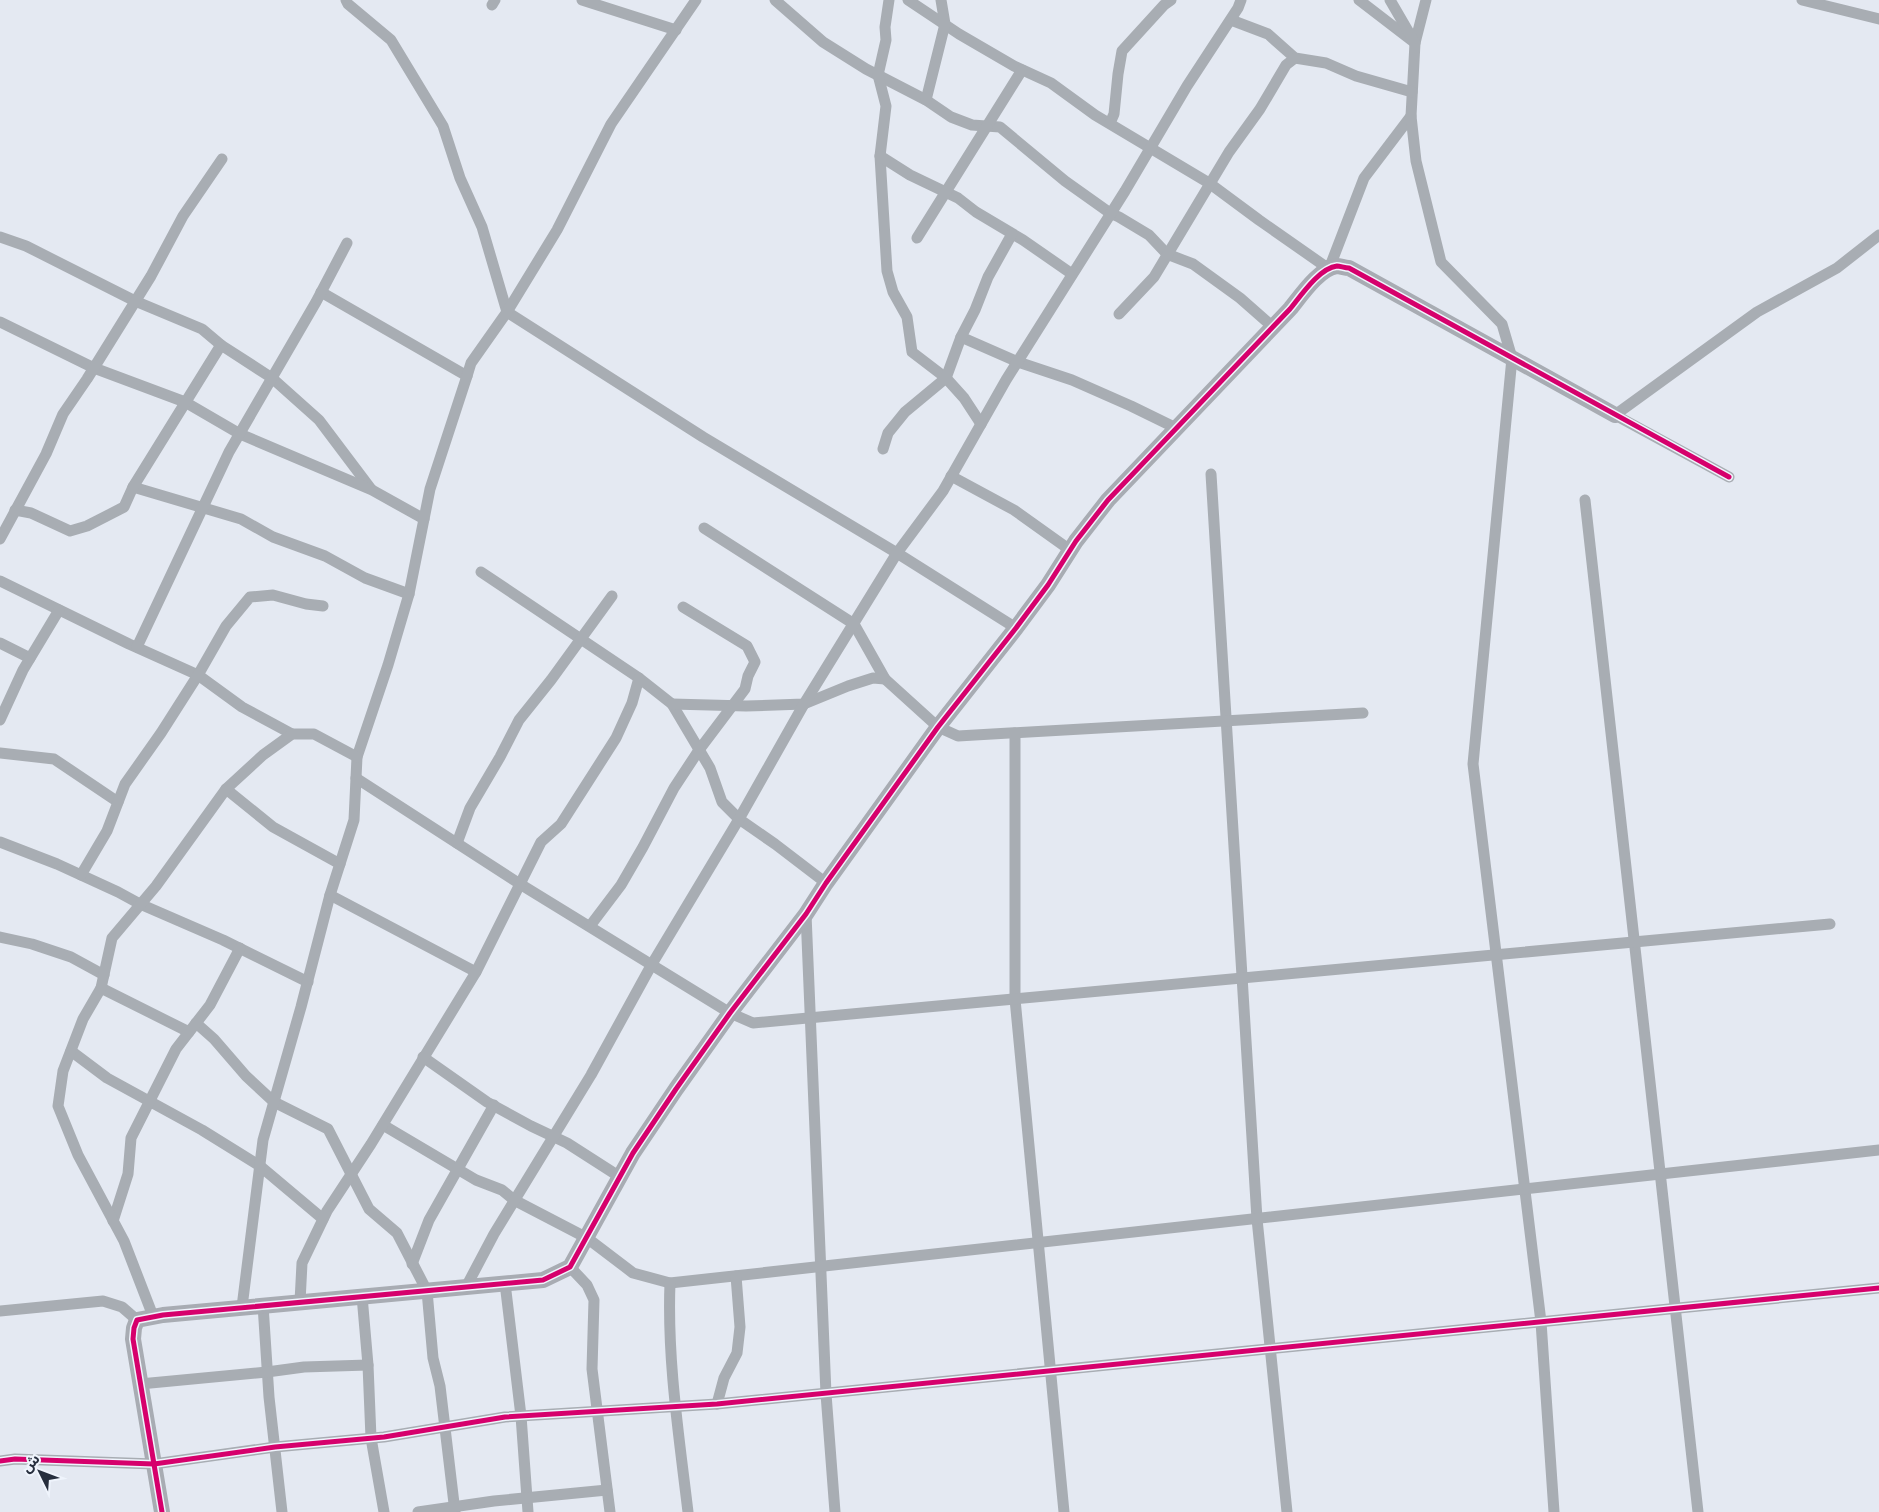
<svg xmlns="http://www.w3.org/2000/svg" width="1879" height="1512" font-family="'Asap Condensed','Noto Sans Arabic',sans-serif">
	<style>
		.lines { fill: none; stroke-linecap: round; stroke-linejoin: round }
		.street { stroke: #a8adb3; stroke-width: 11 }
		.secondary { stroke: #a8acb3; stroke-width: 16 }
		.cycleway-casing { stroke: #eff4fc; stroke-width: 8 }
		.cycleway { stroke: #d6006c; stroke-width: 5 }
	</style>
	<rect width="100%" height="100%" fill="#e4e9f2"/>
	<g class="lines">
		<!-- street -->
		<g class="street">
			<polyline points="346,0 348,4 391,40 443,126 460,178 482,227 507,312 703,437 897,553 1016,628"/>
			<polyline points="582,0 676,30"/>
			<polyline points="775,0 823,42 866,69 926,100 951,117 972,125 1000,127 1065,181 1110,213 1119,217 1149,235 1167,254 1193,264 1240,298 1273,327"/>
			<polyline points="889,0 885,27 886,40 878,75 886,106 880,156 887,271 893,292 907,317 912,352 946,378 964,398 981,424"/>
			<polyline points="908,0 959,34 1014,66 1051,83 1095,115 1209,183 1259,220 1329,269 1364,178 1411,116"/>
			<polyline points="1359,0 1415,43 1426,0"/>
			<polyline points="1390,0 1415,43 1411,116 1416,161 1441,262 1502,324 1512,358 1473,764 1541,1322 1554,1512"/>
			<polyline points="1802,0 1879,19"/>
			<polyline points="492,5 495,0"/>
			<polyline points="1231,20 1268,34 1295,58 1326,63 1356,76 1412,92"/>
			<polyline points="926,100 945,24 941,0"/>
			<polyline points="1110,123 1114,114 1118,74 1122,51 1164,5 1171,0"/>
			<polyline points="880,156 910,175 958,198 976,212 1023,240 1072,274"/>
			<polyline points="0,237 26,246 135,301 202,329 221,345 272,378 319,420 371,489"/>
			<polyline points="917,238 1022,70"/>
			<polyline points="321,292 467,376"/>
			<polyline points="1119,314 1154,277 1229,152 1260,109 1286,65 1295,58"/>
			<polyline points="0,322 94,368 185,402 240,434 372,490 424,519"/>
			<polyline points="961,337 1018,362 1072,380 1131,406 1176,428"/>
			<polyline points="883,449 888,433 905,412 946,378 961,337 975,310 988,277 1012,234"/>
			<polyline points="1211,474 1257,1219 1287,1512"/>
			<polyline points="951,476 1014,510 1070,550"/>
			<polyline points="1729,477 1615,415 1757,312 1837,268 1879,235"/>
			<polyline points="133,487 241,519 273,537 325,556 365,578 409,594"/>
			<polyline points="1585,500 1698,1512"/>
			<polyline points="15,510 31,513 70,531 87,526 124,507 133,487 221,345"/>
			<polyline points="704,528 854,624 885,679 938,727 958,736 1363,713"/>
			<polyline points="0,539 46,454 63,414 87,379 151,276 183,216 222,159"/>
			<polyline points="481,572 639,678 672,704 710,768 722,802 739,819 775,844 826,883"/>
			<polyline points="0,581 129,644 198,675 242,707 292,734"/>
			<polyline points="0,643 30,658"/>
			<polyline points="137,647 229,452 316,302 347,243"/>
			<polyline points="672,704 746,706 804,704 848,686 873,678 885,679"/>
			<polyline points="0,720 23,670 59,610"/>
			<polyline points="1015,733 1015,999 1064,1512"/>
			<polyline points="0,753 54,759 118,802"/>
			<polyline points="356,778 520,884 730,1013 753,1023 1830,924"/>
			<polyline points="226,789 273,827 340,864"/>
			<polyline points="0,842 57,864 118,892 140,904 223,940 308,982"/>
			<polyline points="457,843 470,808 500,757 519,720 551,680 612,596"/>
			<polyline points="81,875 107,831 125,784 161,733 198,675 226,626 250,597 273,595 306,604 323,606"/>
			<polyline points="330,895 476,972"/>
			<polyline points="806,914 826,1394 835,1512"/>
			<polyline points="590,926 621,885 643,847 674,788 699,750 745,689 748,676 755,662 747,646 683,607"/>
			<polyline points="0,937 32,944 71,957 104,975"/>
			<polyline points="101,988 189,1032"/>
			<polyline points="196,1023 214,1039 246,1076 274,1102 328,1129 369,1209 397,1233 427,1291 433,1358 440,1386 455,1512"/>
			<polyline points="71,1051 107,1078 202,1130 260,1166 323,1219"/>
			<polyline points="423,1057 487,1102 531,1126 567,1143 620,1177"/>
			<polyline points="383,1125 476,1180 502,1190 514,1200 587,1238 633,1273 670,1283 1879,1150"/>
			<polyline points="113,1221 128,1174 131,1138 176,1049 210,1005 240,948"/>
			<polyline points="412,1264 429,1220 494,1105"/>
			<polyline points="570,1267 587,1285 594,1300 592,1369 610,1512"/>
			<polyline points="505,1283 521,1416 528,1512"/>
			<path d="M670,1283c-3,76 9,153 18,229"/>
			<polyline points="466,1287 494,1234 591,1075 652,964 739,819 804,704 897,553 943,491 1006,380 1125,191 1187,86 1238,8 1241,0"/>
			<polyline points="362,1296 368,1365 371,1438 384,1512"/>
			<polyline points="300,1302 302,1263 327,1211 371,1144 476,972 541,842 561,824 616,738 632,703 639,678"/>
			<polyline points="263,1305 269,1397 282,1512"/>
			<polyline points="242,1307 263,1140 301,1007 330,895 354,820 357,757 388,665 409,594 430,489 467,376 471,363 507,312 557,230 611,124 696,0"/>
			<polyline points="0,1311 103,1301 122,1307 137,1320"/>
			<polyline points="153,1316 124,1241 78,1155 58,1106 63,1071 83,1019 101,988 112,938 156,886 226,789 263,755 292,734 314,734 357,757"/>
			<polyline points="140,1384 267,1372 304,1367 368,1365"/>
			<polyline points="717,1404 724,1378 737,1353 740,1327 736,1276"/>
			<polyline points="0,1461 15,1459 154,1464 275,1447 384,1437 505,1417 717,1404 1879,1288"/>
			<polyline points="418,1512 494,1501 607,1490"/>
		</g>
		<!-- secondary -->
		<path class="secondary" d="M162,1512l-29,-173 1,-11 3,-8 26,-5 380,-35 27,-13 63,-114 43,-64 54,-76 76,-99 20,-31 112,-156 78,-99 32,-43 28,-44 32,-41 182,-191c10,-12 29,-41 47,-43 3,0 8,2 12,2l266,147"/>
		<defs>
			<g id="cycleway">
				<polyline points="0,1461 15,1459 154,1464 275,1447 384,1437 505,1417 717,1404 1879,1288"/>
				<path d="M162,1512l-29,-173 1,-11 3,-8 26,-5 380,-35 27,-13 63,-114 43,-64 54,-76 76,-99 20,-31 112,-156 78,-99 32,-43 28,-44 32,-41 182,-191c10,-12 29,-41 47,-43 3,0 8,2 12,2l380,209"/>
			</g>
		</defs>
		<!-- cycleway casing -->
		<use href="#cycleway" class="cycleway-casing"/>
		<!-- cycleway -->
		<use href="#cycleway" class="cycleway"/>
	</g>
	<!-- north arrow -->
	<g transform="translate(40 1472) rotate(312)" stroke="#eff4fc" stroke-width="4" paint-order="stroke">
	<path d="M0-4L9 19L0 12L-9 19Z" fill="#262e3d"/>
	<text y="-8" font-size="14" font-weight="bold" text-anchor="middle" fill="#262e3d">ش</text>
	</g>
</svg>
